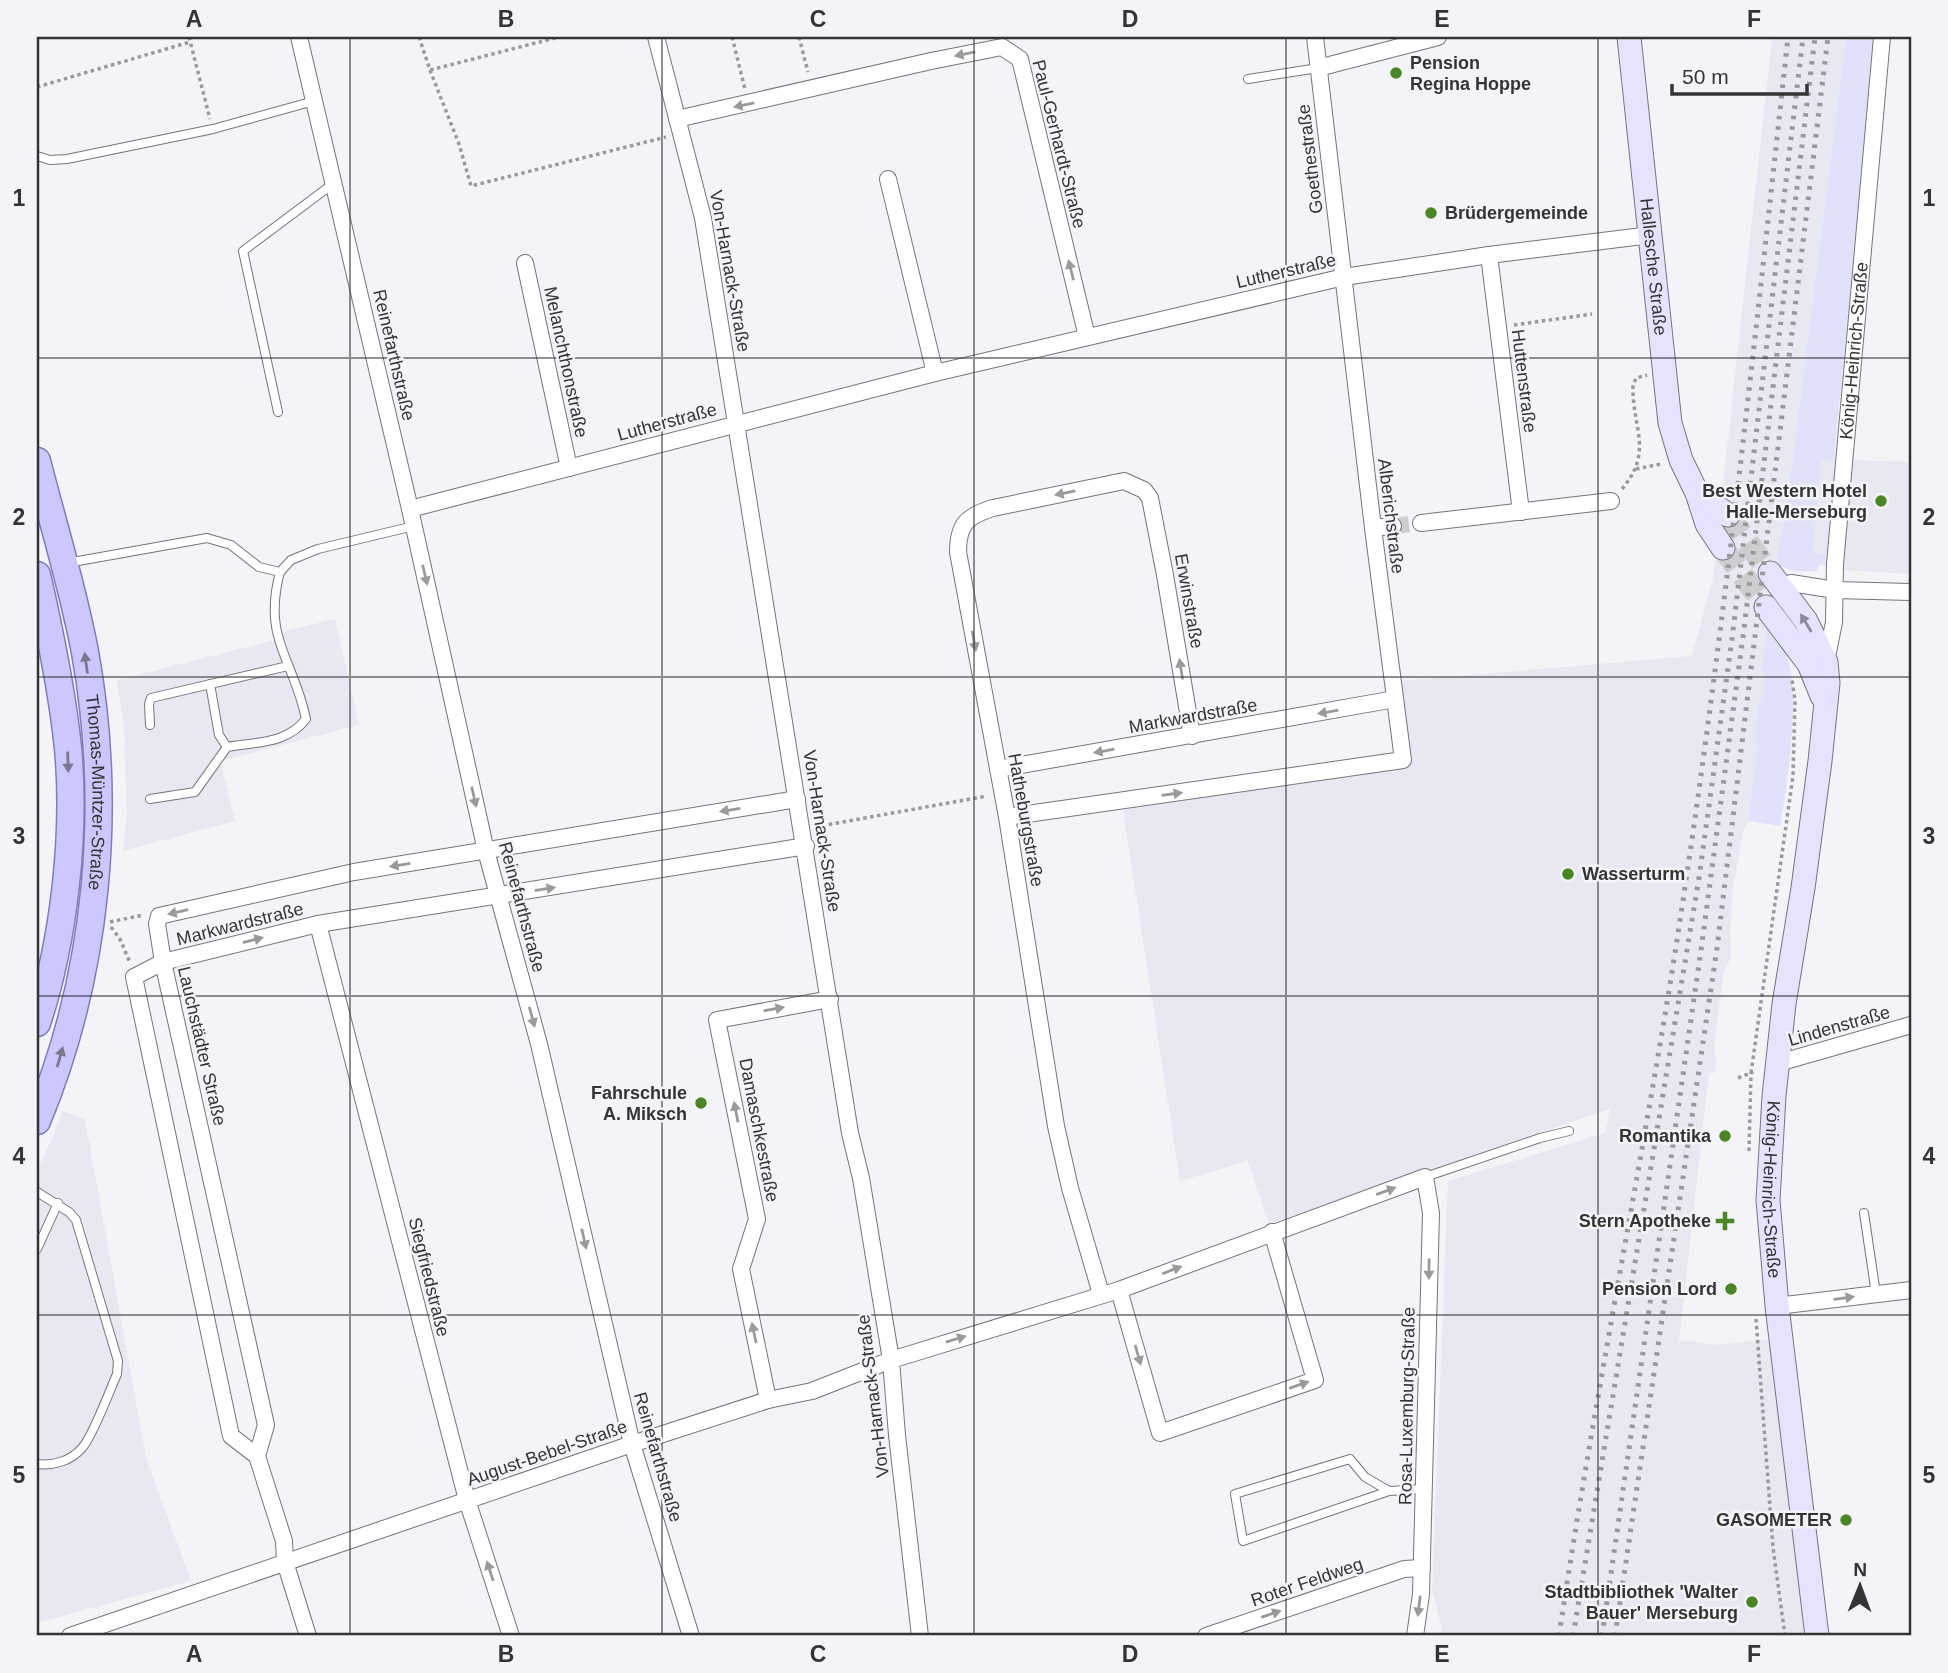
<svg xmlns="http://www.w3.org/2000/svg" width="1948" height="1673" font-family="Helvetica,sans-serif">
	<style>
		.built { fill: #e8e8f3 }
		.green { fill: #e1e1f9 }
		.lines { fill: none; stroke-linecap: round; stroke-linejoin: round }
		.minor-tunnel { stroke: #ceced1; stroke-width: 16; stroke-dasharray: 16 8; stroke-linecap: butt }
		.secondary-tunnel { stroke: #ceced1; stroke-width: 23; stroke-dasharray: 23 11; stroke-linecap: butt }
		.service-casing { stroke: #757579; stroke-width: 10 }
		.minor-casing { stroke: #757579; stroke-width: 18 }
		.secondary-casing { stroke: #757579; stroke-width: 25 }
		.primary-casing { stroke: #807cb8; stroke-width: 29 }
		.path { stroke: #9a9a9d; stroke-width: 3.5; stroke-dasharray: 3.5 3.5; stroke-linecap: butt }
		.service { stroke: #fff; stroke-width: 8 }
		.minor { stroke: #fff; stroke-width: 16 }
		.secondary { stroke: #e5e3ff; stroke-width: 23 }
		.primary { stroke: #cbc8fe; stroke-width: 26 }
		.rail { stroke: #98989b; stroke-width: 5; stroke-dasharray: 3.5 7; stroke-linecap: butt }
		.oneway { fill: #9a9a9a }
		.oneway2 { fill: #8c8c9a }
		.oneway3 { fill: #787790 }
		.grid { fill: none; stroke: #343436; stroke-width: 2; stroke-opacity: 0.55 }
		.poi-dot { fill: #4a8625; stroke: #f4f4f8; stroke-width: 2.5 }
		.labels { text-anchor: middle; dominant-baseline: central; stroke-width: 5; stroke-linejoin: round; paint-order: stroke }
		.poi-label { font-size: 18px; font-weight: bold; fill: #343436; stroke: #f4f4f8; text-anchor: end }
		.street-label { font-size: 18px; fill: #343436; stroke: #f4f4f8 }
		.neatline { fill: none; stroke: #343436; stroke-width: 2.5 }
		.grid-label { font-size: 23px; text-anchor: middle; font-weight: bold; fill: #343436 }
	</style>
	<rect width="100%" height="100%" fill="#f4f4f8"/>
	<!-- built -->
	<g class="built">
		<polygon points="1772,37 1846,37 1788,497 1767,624 1762,666 1765,679 1763,695 1758,705 1755,733 1757,747 1748,820 1743,833 1733,889 1730,928 1731,958 1724,971 1714,1047 1716,1061 1715,1073 1709,1073 1679,1342 1695,1341 1714,1345 1775,1339 1808,1636 1441,1636 1442,1629 1432,1590 1448,1181 1605,1133 1610,1109 1269,1224 1248,1161 1180,1181 1123,810 1408,764 1399,681 1692,656 1713,577"/>
		<polygon points="1821,459 1911,462 1911,574 1844,570 1825,566 1826,554 1813,553"/>
		<polygon points="335,619 359,725 220,761 235,821 123,851 127,814 124,730 117,680 283,638 281,632"/>
		<polygon points="63,1111 85,1119 146,1458 191,1581 37,1623 37,1174"/>
	</g>
	<!-- green -->
	<g class="green">
		<path d="M1846,37h29l-41,423h-13l-8,93 13,1 -1,12 -5,-2 -4,7c-15,2 -27,0 -40,-7l12,-67z"/>
		<path d="M1767,624c6,8 16,17 19,27 15,42 2,130 -6,175l-32,-5 9,-74 -2,-14 3,-28 5,-10 2,-16 -3,-13z"/>
	</g>
	<g class="lines">
		<!-- minor-tunnel -->
		<polyline class="minor-tunnel" points="1393,526 1421,523"/>
		<!-- secondary-tunnel -->
		<g class="secondary-tunnel">
			<polyline points="1728,515 1770,573"/>
			<polyline points="1723,548 1766,607"/>
		</g>
		<defs>
			<g id="service">
				<polyline points="1248,79 1318,68"/>
				<polyline points="37,156 50,160 67,159 213,129 314,101"/>
				<polyline points="278,412 243,251 334,183"/>
				<polyline points="67,563 207,538 231,545 259,567 280,572 291,560 318,549 414,526"/>
				<polyline points="210,684 219,735 227,747"/>
				<polyline points="150,725 149,704 151,698 288,666"/>
				<path d="M150,799l45,-7 32,-45c29,-5 60,-3 79,-28 -12,-60 -44,-79 -26,-147"/>
				<polyline points="1425,1177 1540,1138 1569,1131"/>
				<path d="M37,1192l32,20 7,8 42,141 -1,13c-7,16 -25,64 -35,74 -11,13 -29,18 -45,16"/>
				<polyline points="1864,1213 1876,1294"/>
				<polyline points="37,1249 58,1203"/>
				<polyline points="1389,1491 1243,1541 1235,1494 1350,1459 1365,1477 1389,1491 1424,1489"/>
			</g>
			<g id="minor">
				<polyline points="299,37 410,509 486,851 539,1044 632,1444 691,1636"/>
				<polyline points="656,37 703,218 850,1133 861,1178 891,1360 897,1435 920,1636"/>
				<polyline points="1318,68 1438,37"/>
				<polyline points="677,119 931,61 1002,47 1020,59 1087,337"/>
				<polyline points="888,179 935,373"/>
				<polyline points="1489,255 1521,512"/>
				<polyline points="525,263 569,468"/>
				<polyline points="410,509 935,373 1344,277 1489,255 1651,235"/>
				<polyline points="1421,523 1611,501"/>
				<polyline points="1373,528 1393,526"/>
				<polyline points="1780,587 1791,583 1835,590 1911,592"/>
				<path id="s1" d="M1826,662l8,-40 1,-58 47,-527"/>
				<polyline points="998,769 1395,699"/>
				<polyline points="1007,817 1403,760 1373,528 1315,37"/>
				<polyline points="318,924 467,1500 511,1636"/>
				<polyline points="1778,1063 1911,1025"/>
				<polyline points="1119,1290 1160,1433 1315,1380 1272,1232"/>
				<path d="M1101,1294l-31,-106 -14,-62 -49,-309 -49,-265c0,-28 9,-36 35,-44l131,-27 20,9 6,8 15,77 27,161"/>
				<polyline points="1777,1306 1911,1290"/>
				<polyline points="768,1400 741,1269 757,1219 717,1020 830,999"/>
				<polyline points="257,1456 231,1436 134,977 163,962 318,924 806,846"/>
				<polyline points="70,1636 632,1444 768,1400 812,1391 891,1360 1119,1290 1425,1177 1431,1213 1421,1594 1415,1636"/>
				<polyline points="308,1636 285,1562 284,1541 257,1456 266,1425 163,962 157,924 159,916 354,872 797,799"/>
				<polyline points="1206,1636 1404,1569 1422,1568"/>
			</g>
			<g id="secondary">
				<path id="s2" d="M1629,37l41,386 11,37 16,33 10,31 16,24"/>
				<polyline points="1697,493 1728,515"/>
				<path id="s3" d="M1770,573l36,48 20,41 2,21 -8,78 -17,127 -19,116 -10,92 -6,104 9,106 40,330"/>
				<polyline points="1766,607 1809,664 1822,696"/>
			</g>
			<g id="primary">
				<path id="s4" d="M37,461c16,63 36,127 48,191 28,156 13,322 -48,469"/>
				<path d="M37,575c13,57 25,115 31,173 8,86 -4,193 -31,275"/>
			</g>
		</defs>
		<!-- service casing -->
		<use href="#service" class="service-casing"/>
		<!-- minor casing -->
		<use href="#minor" class="minor-casing"/>
		<!-- secondary casing -->
		<use href="#secondary" class="secondary-casing"/>
		<!-- primary casing -->
		<use href="#primary" class="primary-casing"/>
		<!-- path -->
		<g class="path">
			<polyline points="189,37 210,119"/>
			<polyline points="419,37 430,70 559,37"/>
			<polyline points="732,37 745,89"/>
			<polyline points="799,37 808,72"/>
			<polyline points="430,70 459,144 471,186 666,137"/>
			<polyline points="37,87 190,42"/>
			<polyline points="1514,325 1592,314"/>
			<polyline points="1636,469 1661,464"/>
			<path d="M1622,489c32,-38 10,-61 11,-103l3,-8 11,-3"/>
			<polyline points="815,827 987,796"/>
			<polyline points="110,922 143,915"/>
			<polyline points="111,927 120,939 130,963"/>
			<polyline points="1738,1078 1751,1073 1793,776 1795,700 1792,680"/>
			<polyline points="1749,1151 1751,1073 1756,1071"/>
			<polyline points="1756,1319 1773,1548 1785,1636"/>
		</g>
		<!-- service -->
		<use href="#service" class="service"/>
		<!-- minor -->
		<use href="#minor" class="minor"/>
		<!-- secondary -->
		<use href="#secondary" class="secondary"/>
		<!-- primary -->
		<use href="#primary" class="primary"/>
		<!-- rail -->
		<g class="rail">
			<path d="M1559,1636c33,-222 77,-442 113,-664 49,-311 82,-623 116,-935"/>
			<polyline points="1573,1636 1699,878 1732,639 1803,37"/>
			<polyline points="1602,1636 1702,943 1744,629 1815,37"/>
			<polyline points="1615,1636 1717,948 1828,37"/>
		</g>
	</g>
	<!-- one-way arrows -->
	<defs><path id="oneway-solid" d="M-6-.8H1V-3.2L6.5 0L1 3.2V.8H-6Z" transform="scale(1.75)"/></defs>
	<g class="oneway">
		<use href="#oneway-solid" transform="translate(965 54) rotate(169)"/>
		<use href="#oneway-solid" transform="translate(744 105) rotate(168)"/>
		<use href="#oneway-solid" transform="translate(1071 270) rotate(-104)"/>
		<use href="#oneway-solid" transform="translate(1065 493) rotate(168)"/>
		<use href="#oneway-solid" transform="translate(425 575) rotate(77)"/>
		<use href="#oneway-solid" transform="translate(974 641) rotate(80)"/>
		<use href="#oneway-solid" transform="translate(1181 669) rotate(-99)"/>
		<use href="#oneway-solid" transform="translate(1328 712) rotate(170)"/>
		<use href="#oneway-solid" transform="translate(1104 751) rotate(170)"/>
		<use href="#oneway-solid" transform="translate(1172 794) rotate(-8)"/>
		<use href="#oneway-solid" transform="translate(474 797) rotate(77)"/>
		<use href="#oneway-solid" transform="translate(730 810) rotate(171)"/>
		<use href="#oneway-solid" transform="translate(400 865) rotate(171)"/>
		<use href="#oneway-solid" transform="translate(545 889) rotate(-9)"/>
		<use href="#oneway-solid" transform="translate(178 912) rotate(167)"/>
		<use href="#oneway-solid" transform="translate(253 940) rotate(-14)"/>
		<use href="#oneway-solid" transform="translate(774 1009) rotate(-10)"/>
		<use href="#oneway-solid" transform="translate(532 1017) rotate(75)"/>
		<use href="#oneway-solid" transform="translate(736 1112) rotate(-101)"/>
		<use href="#oneway-solid" transform="translate(1386 1191) rotate(-20)"/>
		<use href="#oneway-solid" transform="translate(584 1239) rotate(77)"/>
		<use href="#oneway-solid" transform="translate(1429 1269) rotate(91)"/>
		<use href="#oneway-solid" transform="translate(1172 1270) rotate(-21)"/>
		<use href="#oneway-solid" transform="translate(1844 1298) rotate(-7)"/>
		<use href="#oneway-solid" transform="translate(754 1333) rotate(-102)"/>
		<use href="#oneway-solid" transform="translate(956 1339) rotate(-17)"/>
		<use href="#oneway-solid" transform="translate(1138 1355) rotate(74)"/>
		<use href="#oneway-solid" transform="translate(1299 1385) rotate(-19)"/>
		<use href="#oneway-solid" transform="translate(490 1571) rotate(-108)"/>
		<use href="#oneway-solid" transform="translate(1419 1606) rotate(97)"/>
		<use href="#oneway-solid" transform="translate(1271 1614) rotate(-19)"/>
	</g>
	<use class="oneway2" href="#oneway-solid" transform="translate(1806 623) rotate(-121)"/>
	<g class="oneway3">
		<use href="#oneway-solid" transform="translate(86 663) rotate(-98)"/>
		<use href="#oneway-solid" transform="translate(68 762) rotate(88)"/>
		<use href="#oneway-solid" transform="translate(60 1057) rotate(-74)"/>
	</g>
	<!-- grid -->
	<path class="grid" d="M350,37v1599M662,37v1599M974,37v1599M1286,37v1599M1598,37v1599M37,358h1874M37,677h1874M37,996h1874M37,1315h1874"/>
	<!-- markers -->
	<g class="poi-dot">
		<circle cx="1396" cy="73" r="7"/>
		<circle cx="1431" cy="213" r="7"/>
		<circle cx="1881" cy="501" r="7"/>
		<circle cx="1568" cy="874" r="7"/>
		<circle cx="701" cy="1103" r="7"/>
		<circle cx="1725" cy="1136" r="7"/>
		<path d="M1721.5 1210.5h7v7h7v7h-7v7h-7v-7h-7v-7h7z"/>
		<circle cx="1731" cy="1289" r="7"/>
		<circle cx="1846" cy="1520" r="7"/>
		<circle cx="1752" cy="1602" r="7"/>
	</g>
	<g class="labels">
		<!-- poi labels -->
		<g class="poi-label">
			<text x="1410" y="63" text-anchor="start">Pension<tspan x="1410" dy="21">Regina Hoppe</tspan></text>
			<text x="1445" y="213" text-anchor="start">Brüdergemeinde</text>
			<text x="1867" y="491">Best Western Hotel<tspan x="1867" dy="21">Halle-Merseburg</tspan></text>
			<text x="1582" y="874" text-anchor="start">Wasserturm</text>
			<text x="687" y="1093">Fahrschule<tspan x="687" dy="21">A. Miksch</tspan></text>
			<text x="1711" y="1136">Romantika</text>
			<text x="1711" y="1221">Stern Apotheke</text>
			<text x="1717" y="1289">Pension Lord</text>
			<text x="1832" y="1520">GASOMETER</text>
			<text x="1738" y="1592">Stadtbibliothek 'Walter<tspan x="1738" dy="21">Bauer' Merseburg</tspan></text>
		</g>
		<!-- street labels -->
		<g class="street-label">
			<text transform="translate(1059 144) rotate(76)">Paul-Gerhardt-Straße</text>
			<text transform="translate(1310 159) rotate(-97)">Goethestraße</text>
			<text stroke="none"><textPath href="#s2" startOffset="231">Hallesche Straße</textPath></text>
			<text transform="translate(730 271) rotate(80)">Von-Harnack-Straße</text>
			<text transform="translate(1286 271) rotate(-13)">Lutherstraße</text>
			<text stroke="none"><textPath href="#s1" startOffset="313">König-Heinrich-Straße</textPath></text>
			<text transform="translate(394 355) rotate(77)">Reinefarthstraße</text>
			<text transform="translate(566 362) rotate(78)">Melanchthonstraße</text>
			<text transform="translate(1524 381) rotate(83)">Huttenstraße</text>
			<text transform="translate(667 422) rotate(-15)">Lutherstraße</text>
			<text transform="translate(1391 516) rotate(83)">Alberichstraße</text>
			<text transform="translate(1189 601) rotate(80)">Erwinstraße</text>
			<text transform="translate(1193 716) rotate(-10)">Markwardstraße</text>
			<text stroke="none"><textPath href="#s4" startOffset="338">Thomas-Müntzer-Straße</textPath></text>
			<text transform="translate(1026 820) rotate(80)">Hatheburgstraße</text>
			<text transform="translate(822 831) rotate(81)">Von-Harnack-Straße</text>
			<text transform="translate(522 907) rotate(75)">Reinefarthstraße</text>
			<text transform="translate(240 924) rotate(-14)">Markwardstraße</text>
			<text transform="translate(1839 1026) rotate(-16)">Lindenstraße</text>
			<text transform="translate(202 1046) rotate(77)">Lauchstädter Straße</text>
			<text transform="translate(759 1130) rotate(79)">Damaschkestraße</text>
			<text stroke="none"><textPath href="#s3" startOffset="637">König-Heinrich-Straße</textPath></text>
			<text transform="translate(429 1277) rotate(76)">Siegfriedstraße</text>
			<text transform="translate(873 1396) rotate(-97)">Von-Harnack-Straße</text>
			<text transform="translate(1407 1406) rotate(-89)">Rosa-Luxemburg-Straße</text>
			<text transform="translate(547 1453) rotate(-19)">August-Bebel-Straße</text>
			<text transform="translate(658 1457) rotate(74)">Reinefarthstraße</text>
			<text transform="translate(1307 1582) rotate(-19)">Roter Feldweg</text>
		</g>
	</g>
	<!-- border -->
	<rect width="1948" height="1673" fill="none" stroke="#f4f4f8" stroke-width="77"/>
	<!-- north arrow -->
	<g transform="translate(1860 1586) rotate(1)" stroke="#f4f4f8" stroke-width="5" paint-order="stroke">
	<path d="M0-5L12 26L0 18L-12 26Z" fill="#343436"/>
	<text y="-10" font-size="19" font-weight="bold" text-anchor="middle" fill="#343436">N</text>
	</g>
	<!-- scale -->
	<path d="M1672 84v10h135v-10" fill="none" stroke="#343436" stroke-width="3.5"/>
	<text x="1682" y="84" font-size="21" fill="#343436" stroke="#f4f4f8" stroke-width="5" paint-order="stroke">50 m</text>
	<rect x="38" y="38" width="1872" height="1596" class="neatline"/>
	<g class="grid-label">
		<text x="194" y="27">A</text>
		<text x="506" y="27">B</text>
		<text x="818" y="27">C</text>
		<text x="1130" y="27">D</text>
		<text x="1442" y="27">E</text>
		<text x="1754" y="27">F</text>
		<text x="19" y="206">1</text>
		<text x="1929" y="206">1</text>
		<text x="19" y="525">2</text>
		<text x="1929" y="525">2</text>
		<text x="19" y="844">3</text>
		<text x="1929" y="844">3</text>
		<text x="19" y="1164">4</text>
		<text x="1929" y="1164">4</text>
		<text x="19" y="1483">5</text>
		<text x="1929" y="1483">5</text>
		<text x="194" y="1662">A</text>
		<text x="506" y="1662">B</text>
		<text x="818" y="1662">C</text>
		<text x="1130" y="1662">D</text>
		<text x="1442" y="1662">E</text>
		<text x="1754" y="1662">F</text>
	</g>
</svg>
